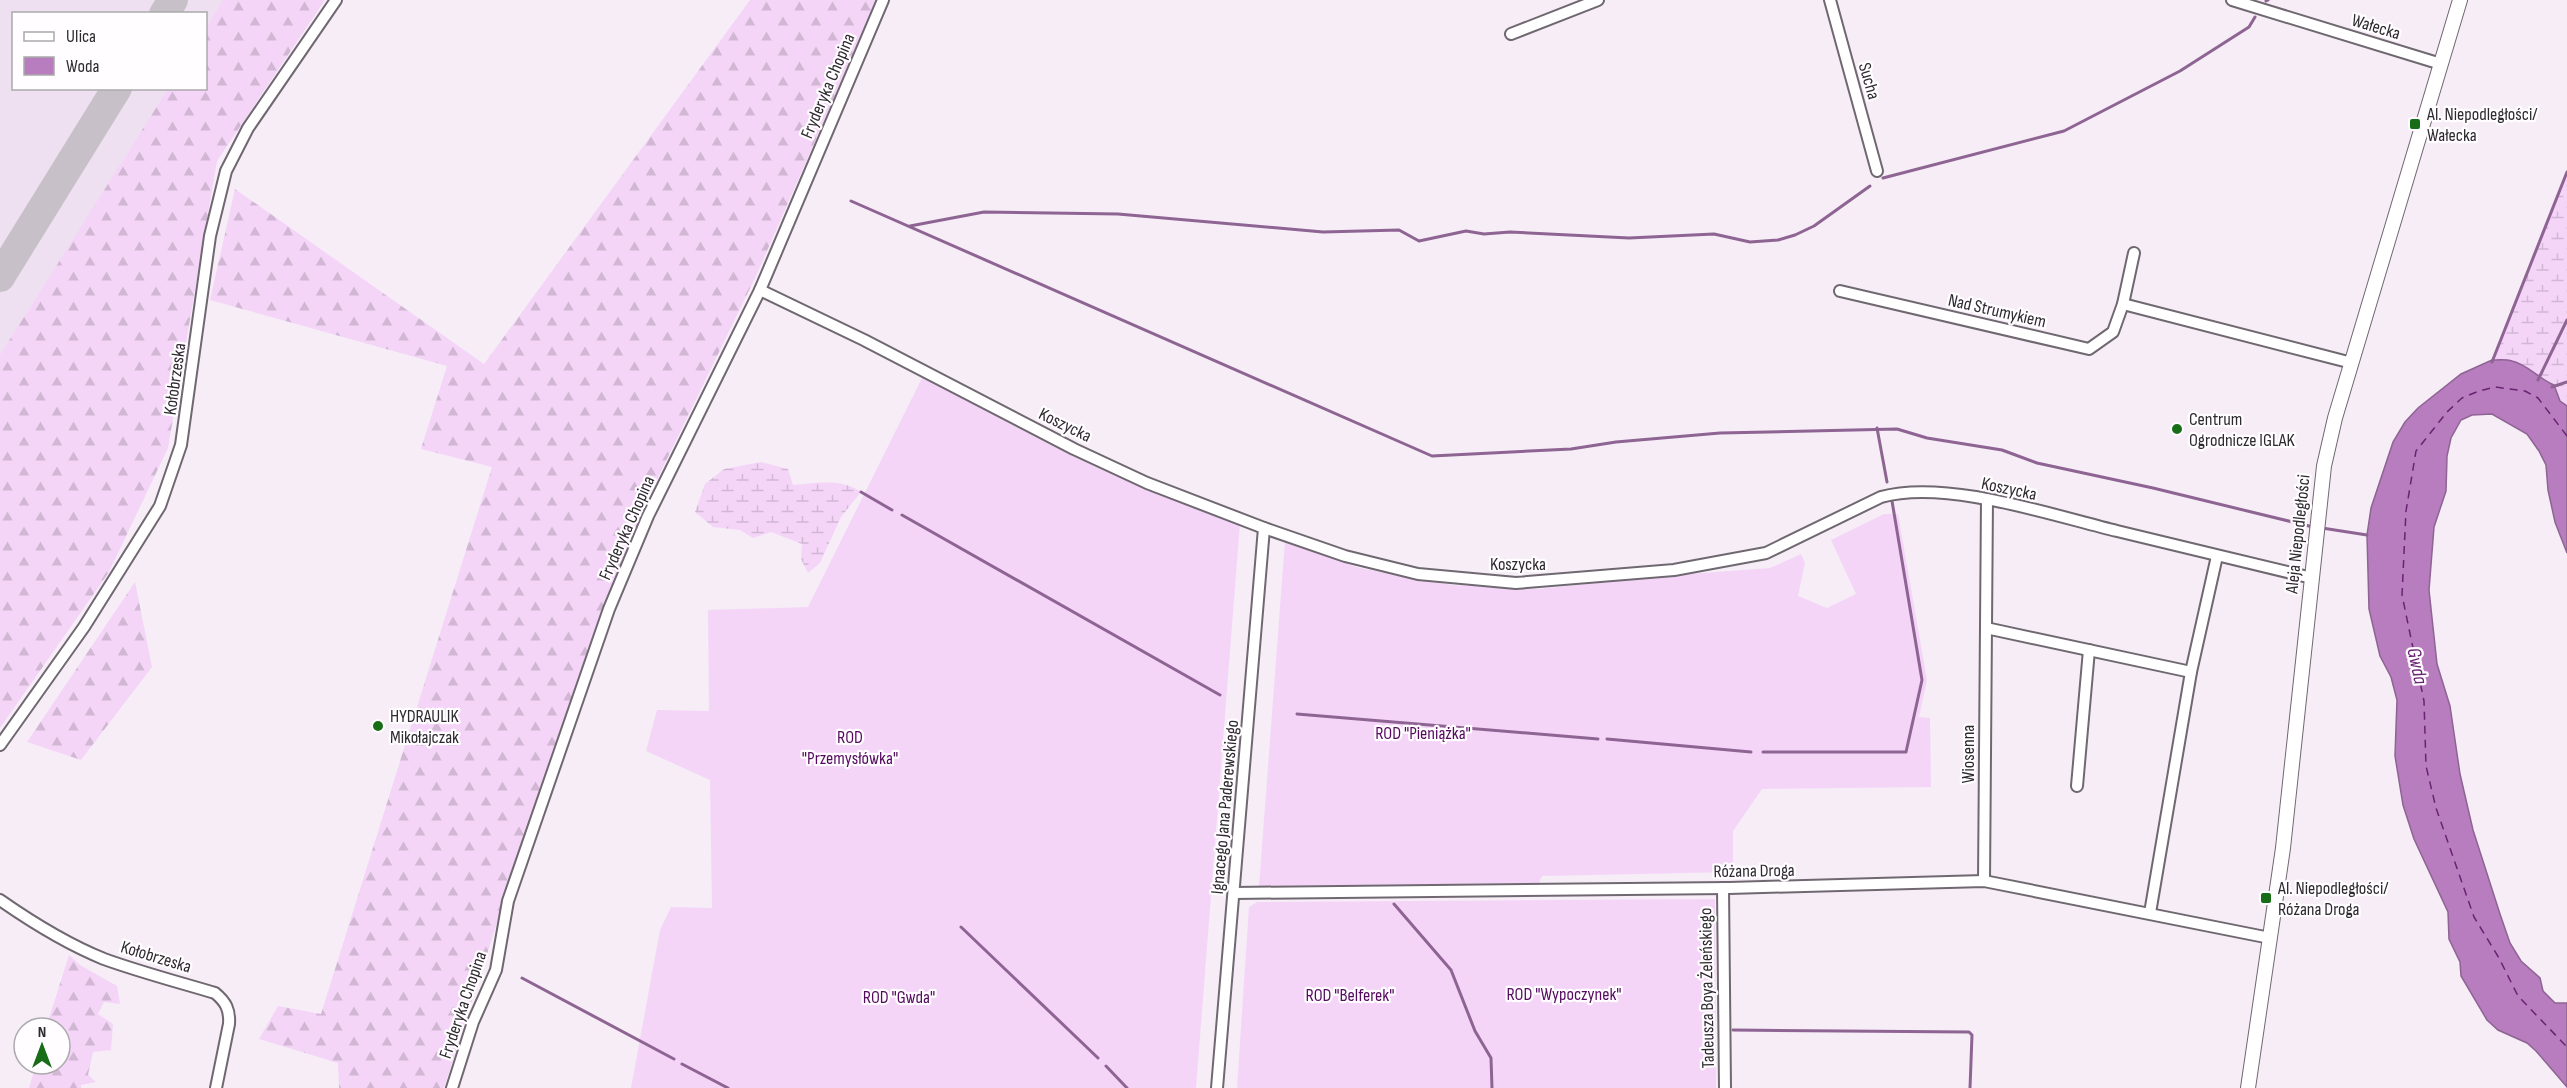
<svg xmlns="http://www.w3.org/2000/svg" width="2567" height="1088" font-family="'Sofia Sans Condensed',sans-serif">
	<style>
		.built { fill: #eee0f0 }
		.forest { fill: url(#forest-firs) }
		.wetland { fill: url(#wetland-marsh) }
		.garden { fill: #f4d5f8 }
		.water { fill: #b77dbe; stroke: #8e6493; stroke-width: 1.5 }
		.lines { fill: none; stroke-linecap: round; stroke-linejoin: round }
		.stream { stroke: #8e6493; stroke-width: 3 }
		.ferry { stroke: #6a2373; stroke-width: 1.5; stroke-dasharray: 8 6; stroke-linecap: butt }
		.taxiway { stroke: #c8c0c8; stroke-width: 30 }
		.minor-casing { stroke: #706871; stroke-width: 14 }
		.tertiary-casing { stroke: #706871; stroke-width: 16 }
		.minor { stroke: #fff; stroke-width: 10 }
		.tertiary { stroke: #fff; stroke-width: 14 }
		.poi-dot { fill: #186e18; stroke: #fffdff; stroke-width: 2 }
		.labels { text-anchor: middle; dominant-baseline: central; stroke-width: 4.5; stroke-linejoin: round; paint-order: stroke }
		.street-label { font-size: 18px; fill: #2d2a2e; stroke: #fffdff }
		.poi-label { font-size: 18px; fill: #2d2a2e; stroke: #fffdff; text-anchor: start }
		.park-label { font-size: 18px; fill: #550a5f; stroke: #fffdff }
		.water-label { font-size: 20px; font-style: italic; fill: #6a2373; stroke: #fffdff }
	</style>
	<defs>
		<pattern id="forest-firs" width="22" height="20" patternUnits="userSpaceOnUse" patternTransform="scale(1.5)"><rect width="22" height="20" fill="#f4d5f8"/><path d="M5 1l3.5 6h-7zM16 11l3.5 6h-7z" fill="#d2b7d5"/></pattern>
		<pattern id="wetland-marsh" width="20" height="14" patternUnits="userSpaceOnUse" patternTransform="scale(1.5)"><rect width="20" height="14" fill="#f4d5f8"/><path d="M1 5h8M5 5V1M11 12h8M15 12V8" fill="none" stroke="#d2b7d5"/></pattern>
	</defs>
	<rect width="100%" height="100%" fill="#f6edf7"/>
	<!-- built -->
	<polygon class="built" points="0,0 249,0 206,72 206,14 14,14 14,88 196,89 0,416"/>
	<!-- forest -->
	<g class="forest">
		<polygon points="223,0 325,0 217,161 168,448 109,572 0,728 0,355 168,89 206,88 206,28"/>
		<polygon points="750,0 877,0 756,276 647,500 542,783 444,1088 339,1088 338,1063 259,1039 278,1006 321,1014 492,467 421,449 447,366 210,300 235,189 484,364"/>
		<polygon points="135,582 152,667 81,760 27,742"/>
		<polygon points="69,955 80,965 117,986 120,1004 104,1002 98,1014 113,1024 111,1050 93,1052 88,1075 96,1082 81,1085 81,1088 29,1088 36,1064 60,1064 60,1028 46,1028"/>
	</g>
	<!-- wetland -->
	<g class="wetland">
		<path d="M2567,172v234l-7,-5 -6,-16c-15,-6 -27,-20 -42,-24 -6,-2 -14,-1 -20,-1z"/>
		<path d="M761,462l27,7 5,16c23,-2 49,-7 68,7l-20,25 -21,46 -12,10 -7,-14 1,-15 -31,-12 -18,6 -13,-8 -27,-3 -18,-15 10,-28 19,-15z"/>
	</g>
	<!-- garden -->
	<g class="garden">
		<polygon points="922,378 1159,492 1240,523 1196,1088 631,1088 660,930 671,907 712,908 710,780 646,751 657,710 709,711 708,610 808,607"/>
		<polygon points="1884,514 1898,514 1927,680 1919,717 1930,718 1931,787 1762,789 1733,831 1733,872 1542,876 1539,883 1259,886 1285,541 1356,567 1412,579 1453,585 1539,589 1676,575 1770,568 1801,554 1805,563 1798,596 1827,608 1856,594 1831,540"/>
		<polygon points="1715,899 1716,1088 1237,1088 1249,907 1257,902"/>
	</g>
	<!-- water -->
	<path class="water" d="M2492,360c6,0 14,-1 20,1 15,3 27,18 42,24l6,16 7,5v147l-12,-31 -7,-32 -2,-25 -7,-14 -12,-17 -35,-20 -20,1 -11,5 -10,18 -4,18 -1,35 -12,36 -5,63 8,74 13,42 10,68 13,56 27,84 10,29 11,18 19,17 3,13 12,12h12v84l-31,-36 -9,-8 -29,-13 -11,-10 -26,-44 -1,-14 -11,-23 -1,-27 -34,-73 -11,-34 -8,-49 2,-56 -6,-23 -11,-21 -11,-47 -2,-74 4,-27 22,-66 12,-20 13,-14 43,-34z"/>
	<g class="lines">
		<!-- stream -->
		<g class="stream">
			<polyline points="2266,1 2268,0"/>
			<polyline points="1883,178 2064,131 2180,71 2249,27 2255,17"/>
			<polyline points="851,201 1432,456 1571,449 1616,442 1720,433 1897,429 1927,438 2002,450 2037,463 2153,488 2313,527"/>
			<polyline points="910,226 984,212 1118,214 1323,232 1399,230 1419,241 1466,231 1484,234 1510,232 1629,238 1714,234 1750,242 1778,240 1795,235 1814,226 1870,186"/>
			<polyline points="2492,362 2567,172"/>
			<polyline points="2538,380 2567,320"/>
			<polyline points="2552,387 2567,382"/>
			<polyline points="1877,428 1887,482"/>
			<polyline points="861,492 892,510"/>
			<polyline points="902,515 1220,695"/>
			<polyline points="2322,528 2367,535"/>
			<polyline points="1297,714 1598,739"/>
			<polyline points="1607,739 1751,752"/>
			<polyline points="1763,752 1906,752 1922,680 1892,501"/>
			<polyline points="1394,904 1451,970 1475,1031 1491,1058 1492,1088"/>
			<polyline points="961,927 1098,1058"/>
			<polyline points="522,978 674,1059"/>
			<polyline points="1733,1030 1969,1032 1972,1035 1970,1088"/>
			<polyline points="682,1064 728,1088"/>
			<polyline points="1106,1066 1127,1088"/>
		</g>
		<!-- ferry -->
		<polyline class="ferry" points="2567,436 2538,398 2525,391 2495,387 2479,391 2462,398 2447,412 2416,451 2406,511 2402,595 2424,701 2426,766 2436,808 2474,917 2499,958 2518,996 2567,1047"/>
		<!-- taxiway -->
		<g class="taxiway">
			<polyline points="164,14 173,0"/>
			<polyline points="0,277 117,88"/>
		</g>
		<defs>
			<g id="minor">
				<polyline points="1830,0 1877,171"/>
				<polyline points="2232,0 2441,64"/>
				<polyline points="1511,34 1598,0"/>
				<path d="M760,290l104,50 210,109 73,34 117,45 81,28 73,18 98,9 158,-13 92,-17 115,-56c65,-18 170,18 236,34 65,16 130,31 195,47"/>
				<polyline points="1840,291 2089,349 2113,332 2123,304 2134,253"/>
				<polyline points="2123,304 2352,363"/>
				<polyline points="1986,628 2191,672"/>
				<polyline points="0,745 84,627 160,506 181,445 210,236 226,171 248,128 336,0"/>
				<polyline points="2077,786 2089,650"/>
				<polyline points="1984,881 1987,499"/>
				<polyline points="1723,888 1725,1088"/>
				<polyline points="1234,893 1729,888 1984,881 2270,938"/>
				<path d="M0,900c33,23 67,44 104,59 36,13 74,23 111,34 11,9 15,17 14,31l-13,64"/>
				<polyline points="2150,913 2191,672 2217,556"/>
				<polyline points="452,1088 473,1022 496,970 508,901 609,609 648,516 760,290 883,0"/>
				<polyline points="1217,1088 1264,528"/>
			</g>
			<polyline id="tertiary" points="2248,1088 2283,848 2324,466 2335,418 2460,0"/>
		</defs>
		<!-- minor casing -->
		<use href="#minor" class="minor-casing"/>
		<!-- tertiary casing -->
		<use href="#tertiary" class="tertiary-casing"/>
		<!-- minor -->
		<use href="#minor" class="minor"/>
		<!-- tertiary -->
		<use href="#tertiary" class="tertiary"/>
	</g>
	<!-- markers -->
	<g class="poi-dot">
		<rect x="2409" y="118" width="12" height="12" rx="3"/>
		<circle cx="2177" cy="429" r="6"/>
		<circle cx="378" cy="726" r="6"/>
		<rect x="2260" y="892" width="12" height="12" rx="3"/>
	</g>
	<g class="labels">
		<!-- street labels -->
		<g class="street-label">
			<text transform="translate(2376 27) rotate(17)">Wałecka</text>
			<text transform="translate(1869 81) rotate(74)">Sucha</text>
			<text transform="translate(828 86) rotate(-67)">Fryderyka Chopina</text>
			<text transform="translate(1997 311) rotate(13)">Nad Strumykiem</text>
			<text transform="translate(175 379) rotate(-82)">Kołobrzeska</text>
			<text transform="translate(1065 425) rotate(26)">Koszycka</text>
			<text transform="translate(2009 489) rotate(12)">Koszycka</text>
			<text transform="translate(627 528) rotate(-66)">Fryderyka Chopina</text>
			<text transform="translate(2298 534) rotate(-84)">Aleja Niepodległości</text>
			<text x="1518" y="564">Koszycka</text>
			<text transform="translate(1968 754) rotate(-90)">Wiosenna</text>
			<text transform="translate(1225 807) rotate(-85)">Ignacego Jana Paderewskiego</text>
			<text transform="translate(1754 871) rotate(-1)">Różana Droga</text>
			<text transform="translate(156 957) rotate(17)">Kołobrzeska</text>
			<text transform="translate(1707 988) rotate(-91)">Tadeusza Boya Żeleńskiego</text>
			<text transform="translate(463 1005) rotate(-71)">Fryderyka Chopina</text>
		</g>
		<!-- poi labels -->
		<g class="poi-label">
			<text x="2427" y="114">Al. Niepodległości/<tspan x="2427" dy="21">Wałecka</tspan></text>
			<text x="2189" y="419">Centrum<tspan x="2189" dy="21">Ogrodnicze IGLAK</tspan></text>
			<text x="390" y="716">HYDRAULIK<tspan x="390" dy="21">Mikołajczak</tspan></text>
			<text x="2278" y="888">Al. Niepodległości/<tspan x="2278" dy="21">Różana Droga</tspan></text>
		</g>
		<!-- park labels -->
		<g class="park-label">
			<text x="1423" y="733">ROD "Pieniążka"</text>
			<text x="850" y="737">ROD<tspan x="850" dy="21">"Przemysłówka"</tspan></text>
			<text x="1564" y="994">ROD "Wypoczynek"</text>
			<text x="1350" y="995">ROD "Belferek"</text>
			<text x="899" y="997">ROD "Gwda"</text>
		</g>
		<!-- water labels -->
		<g class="water-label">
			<text transform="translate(2417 666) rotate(78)">Gwda</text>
		</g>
	</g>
	<!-- legend -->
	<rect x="12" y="12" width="195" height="78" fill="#fffdff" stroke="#aba9ab" stroke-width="1.5"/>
	<rect x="24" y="32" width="30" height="9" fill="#ffffff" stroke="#aba9ab" stroke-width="1.5"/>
	<text x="66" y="42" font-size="18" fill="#2d2a2e">Ulica</text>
	<rect x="24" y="57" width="30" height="18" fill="#b77dbe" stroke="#aba9ab" stroke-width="1.5"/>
	<text x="66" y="72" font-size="18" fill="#2d2a2e">Woda</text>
	<!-- north arrow -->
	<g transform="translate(42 1046)"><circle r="28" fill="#fffdff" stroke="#aba9ab" stroke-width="1.5"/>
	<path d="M0-4.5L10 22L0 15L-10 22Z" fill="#186e18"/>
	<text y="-9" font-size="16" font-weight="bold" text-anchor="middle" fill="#2d2a2e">N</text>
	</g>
</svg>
